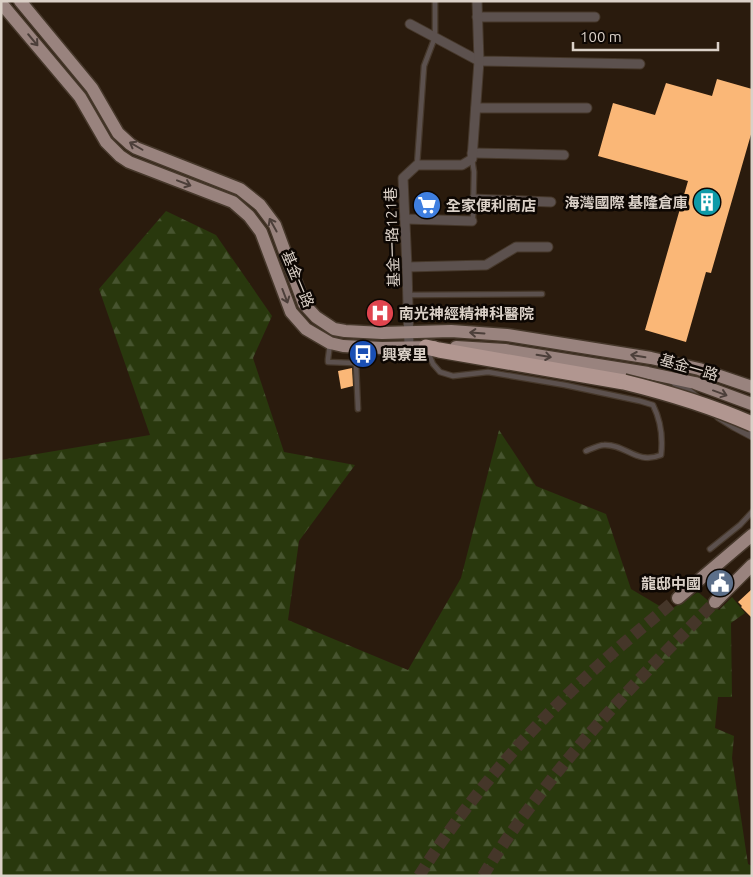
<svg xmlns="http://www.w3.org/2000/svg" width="753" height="877" font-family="Ubuntu,'Noto Sans TC',sans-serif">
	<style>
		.forest { fill: url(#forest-firs) }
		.building { fill: #fab777 }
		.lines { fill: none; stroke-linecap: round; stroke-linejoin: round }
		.primary-tunnel { stroke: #453629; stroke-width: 12; stroke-dasharray: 12 6; stroke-linecap: butt }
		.service-casing { stroke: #46382b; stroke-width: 7 }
		.minor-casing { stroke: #46382b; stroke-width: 11 }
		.primary-casing { stroke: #46382b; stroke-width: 15 }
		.motorway-casing { stroke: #46382b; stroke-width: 18 }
		.service { stroke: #5c514e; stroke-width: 4.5 }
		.minor { stroke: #5c514e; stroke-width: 9 }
		.primary { stroke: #99837e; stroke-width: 12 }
		.motorway { stroke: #b19690; stroke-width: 15 }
		.motorway-bridge-casing { stroke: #46382b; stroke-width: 18; stroke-linecap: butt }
		.motorway-bridge { stroke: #b19690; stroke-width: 15 }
		.oneway { stroke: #4c3f3a }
		.labels { text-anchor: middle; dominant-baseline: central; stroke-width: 5; stroke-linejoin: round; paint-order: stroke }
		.poi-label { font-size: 15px; font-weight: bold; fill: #dbd1c8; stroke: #0d0703; text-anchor: start }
		.street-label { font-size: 15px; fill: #dbd1c8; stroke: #0d0703 }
	</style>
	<defs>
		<pattern id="forest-firs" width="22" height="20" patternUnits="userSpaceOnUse" patternTransform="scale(1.25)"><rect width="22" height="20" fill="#29380d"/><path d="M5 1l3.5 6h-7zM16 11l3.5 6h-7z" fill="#47542f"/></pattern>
	</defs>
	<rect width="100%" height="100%" fill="#2a1b0d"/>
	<!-- forest -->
	<polygon class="forest" points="166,211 216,235 272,316 253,358 284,452 355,465 299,541 288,620 408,670 461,578 499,430 536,486 606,514 631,589 668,611 698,592 719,610 732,597 745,613 731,623 732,697 718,697 715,728 734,736 732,758 748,864 752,866 752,876 1,876 1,460 150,435 99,289"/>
	<!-- building -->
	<g class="building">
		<polygon points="717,79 752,89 752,131 711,273 706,272 686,342 645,330 688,181 598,156 613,103 655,115 666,83 712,96"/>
		<polygon points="352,368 353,386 341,389 338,371"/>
		<polygon points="752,589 752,618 741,607 742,606 738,602"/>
	</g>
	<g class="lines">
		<!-- primary-tunnel -->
		<g class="primary-tunnel">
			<path d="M419,876c47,-75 105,-141 169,-201 29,-27 60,-52 90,-77"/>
			<path d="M483,876c17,-29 37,-56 57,-82 53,-69 114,-131 175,-192"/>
		</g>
		<defs>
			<g id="service">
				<polyline points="417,165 424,66 435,37 435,1"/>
				<polyline points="472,221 473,217 474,172 472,159"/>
				<polyline points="408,295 542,294"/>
				<polyline points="330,344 328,359 328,362 353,363 356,364 358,409"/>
				<path d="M428,352l5,12 7,8 13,4 35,-4 77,13 75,16 13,4c8,16 10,33 8,50 -25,10 -35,-11 -57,-10 -5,0 -13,4 -18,6"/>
				<polyline points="710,549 740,525 752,512"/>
			</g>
			<g id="minor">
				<polyline points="477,17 595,17"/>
				<polyline points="410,24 479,61 640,64"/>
				<polyline points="476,108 587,108"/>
				<polyline points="472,153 564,155"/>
				<polyline points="473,199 551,202"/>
				<polyline points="405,219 472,221"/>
				<polyline points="407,267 486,265 516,247 548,247"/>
				<polyline points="409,347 407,267 403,178 417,165 462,165 472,159 479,61 477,1"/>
				<polyline points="672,379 697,399"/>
				<polyline points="719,416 735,426 752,435"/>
			</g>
			<g id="primary">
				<polyline points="20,1 92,88 118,133 130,144 136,148 240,189 260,205 275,225 304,304 316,317 334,329 345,331 382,333 451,331 507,335 651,358 699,369 752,387"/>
				<polyline points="1,3 80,97 106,142 120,156 129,162 233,202 249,216 261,232 291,312 306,329 330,343 343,346 382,348 434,347"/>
				<polyline points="456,347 505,350 648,373 695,383 752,404"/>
				<polyline points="678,598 752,535"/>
				<polyline points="715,602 752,565"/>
			</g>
			<polyline id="motorway" points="426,347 439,350 624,382"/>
		</defs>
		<!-- service casing -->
		<use href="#service" class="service-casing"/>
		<!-- minor casing -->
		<use href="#minor" class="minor-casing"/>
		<!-- primary casing -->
		<use href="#primary" class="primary-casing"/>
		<!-- motorway casing -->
		<use href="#motorway" class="motorway-casing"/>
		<!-- service -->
		<use href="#service" class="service"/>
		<!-- minor -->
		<use href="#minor" class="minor"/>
		<!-- primary -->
		<use href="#primary" class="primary"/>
		<!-- motorway -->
		<use href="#motorway" class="motorway"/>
		<defs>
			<path id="motorway-bridge" d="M624,382c45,11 85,23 128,42"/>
		</defs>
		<!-- motorway-bridge casing -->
		<use href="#motorway-bridge" class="motorway-bridge-casing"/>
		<!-- motorway-bridge -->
		<use href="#motorway-bridge" class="motorway-bridge"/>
	</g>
	<!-- one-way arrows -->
	<defs><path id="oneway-shaft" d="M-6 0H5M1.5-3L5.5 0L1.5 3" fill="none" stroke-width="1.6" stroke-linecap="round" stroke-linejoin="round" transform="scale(1.25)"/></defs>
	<g class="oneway">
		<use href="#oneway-shaft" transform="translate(33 40) rotate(50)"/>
		<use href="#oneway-shaft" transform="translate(136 146) rotate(-150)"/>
		<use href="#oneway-shaft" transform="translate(184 183) rotate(21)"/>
		<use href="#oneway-shaft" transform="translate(273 225) rotate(-119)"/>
		<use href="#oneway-shaft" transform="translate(285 296) rotate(69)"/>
		<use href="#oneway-shaft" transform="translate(477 333) rotate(-176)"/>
		<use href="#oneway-shaft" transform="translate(544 356) rotate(9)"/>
		<use href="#oneway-shaft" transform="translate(638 356) rotate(-171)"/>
		<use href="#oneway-shaft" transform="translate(720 393) rotate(20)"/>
	</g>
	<!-- icons -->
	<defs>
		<symbol id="building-disc" viewBox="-11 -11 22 22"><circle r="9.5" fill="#0f9aa8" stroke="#0d0703"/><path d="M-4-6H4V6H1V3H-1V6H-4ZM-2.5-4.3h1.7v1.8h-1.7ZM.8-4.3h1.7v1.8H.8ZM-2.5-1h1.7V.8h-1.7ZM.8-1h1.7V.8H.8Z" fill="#fff"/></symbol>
		<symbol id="supermarket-disc" viewBox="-11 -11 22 22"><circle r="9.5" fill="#3f7fe0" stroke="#0d0703"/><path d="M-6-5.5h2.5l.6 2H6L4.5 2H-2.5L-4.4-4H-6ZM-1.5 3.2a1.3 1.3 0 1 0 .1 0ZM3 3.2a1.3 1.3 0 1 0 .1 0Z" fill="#fff"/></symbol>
		<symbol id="hospital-disc" viewBox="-11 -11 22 22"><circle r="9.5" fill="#e0444e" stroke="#0d0703"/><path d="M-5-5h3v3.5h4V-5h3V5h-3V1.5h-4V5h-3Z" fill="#fff"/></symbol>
		<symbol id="bus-disc" viewBox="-11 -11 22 22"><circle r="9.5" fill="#1a4fb4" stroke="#0d0703"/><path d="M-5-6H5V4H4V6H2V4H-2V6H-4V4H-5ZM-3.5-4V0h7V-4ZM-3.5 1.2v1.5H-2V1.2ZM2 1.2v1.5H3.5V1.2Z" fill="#fff"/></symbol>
		<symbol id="civic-disc" viewBox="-11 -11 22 22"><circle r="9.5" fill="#5c6f8a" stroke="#0d0703"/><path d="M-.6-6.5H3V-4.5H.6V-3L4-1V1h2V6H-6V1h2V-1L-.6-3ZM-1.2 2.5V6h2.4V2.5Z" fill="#fff"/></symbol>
	</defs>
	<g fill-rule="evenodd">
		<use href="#building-disc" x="691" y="186" width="32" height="32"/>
		<use href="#supermarket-disc" x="411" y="189" width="32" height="32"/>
		<use href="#hospital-disc" x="364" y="297" width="32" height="32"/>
		<use href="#bus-disc" x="347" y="338" width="32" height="32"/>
		<use href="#civic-disc" x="704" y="567" width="32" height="32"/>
	</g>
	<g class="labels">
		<!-- poi labels -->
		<g class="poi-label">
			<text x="688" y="202" text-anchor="end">海灣國際 基隆倉庫</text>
			<text x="446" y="205">全家便利商店</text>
			<text x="399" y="313">南光神經精神科醫院</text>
			<text x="382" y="354">興寮里</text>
			<text x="701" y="583" text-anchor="end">龍邸中國</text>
		</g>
		<!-- street labels -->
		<g class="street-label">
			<text transform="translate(392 237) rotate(-92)">基金一路121巷</text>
			<text transform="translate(298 279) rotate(67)">基金一路</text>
			<text transform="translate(689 367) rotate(16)">基金一路</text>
		</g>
	</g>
	<!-- border -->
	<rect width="753" height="877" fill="none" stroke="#dbd1c8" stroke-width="5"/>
	<!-- scale -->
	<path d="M573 42v8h145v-8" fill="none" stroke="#dbd1c8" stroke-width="2.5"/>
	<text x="580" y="42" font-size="15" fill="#dbd1c8" stroke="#0d0703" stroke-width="4" paint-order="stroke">100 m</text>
</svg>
